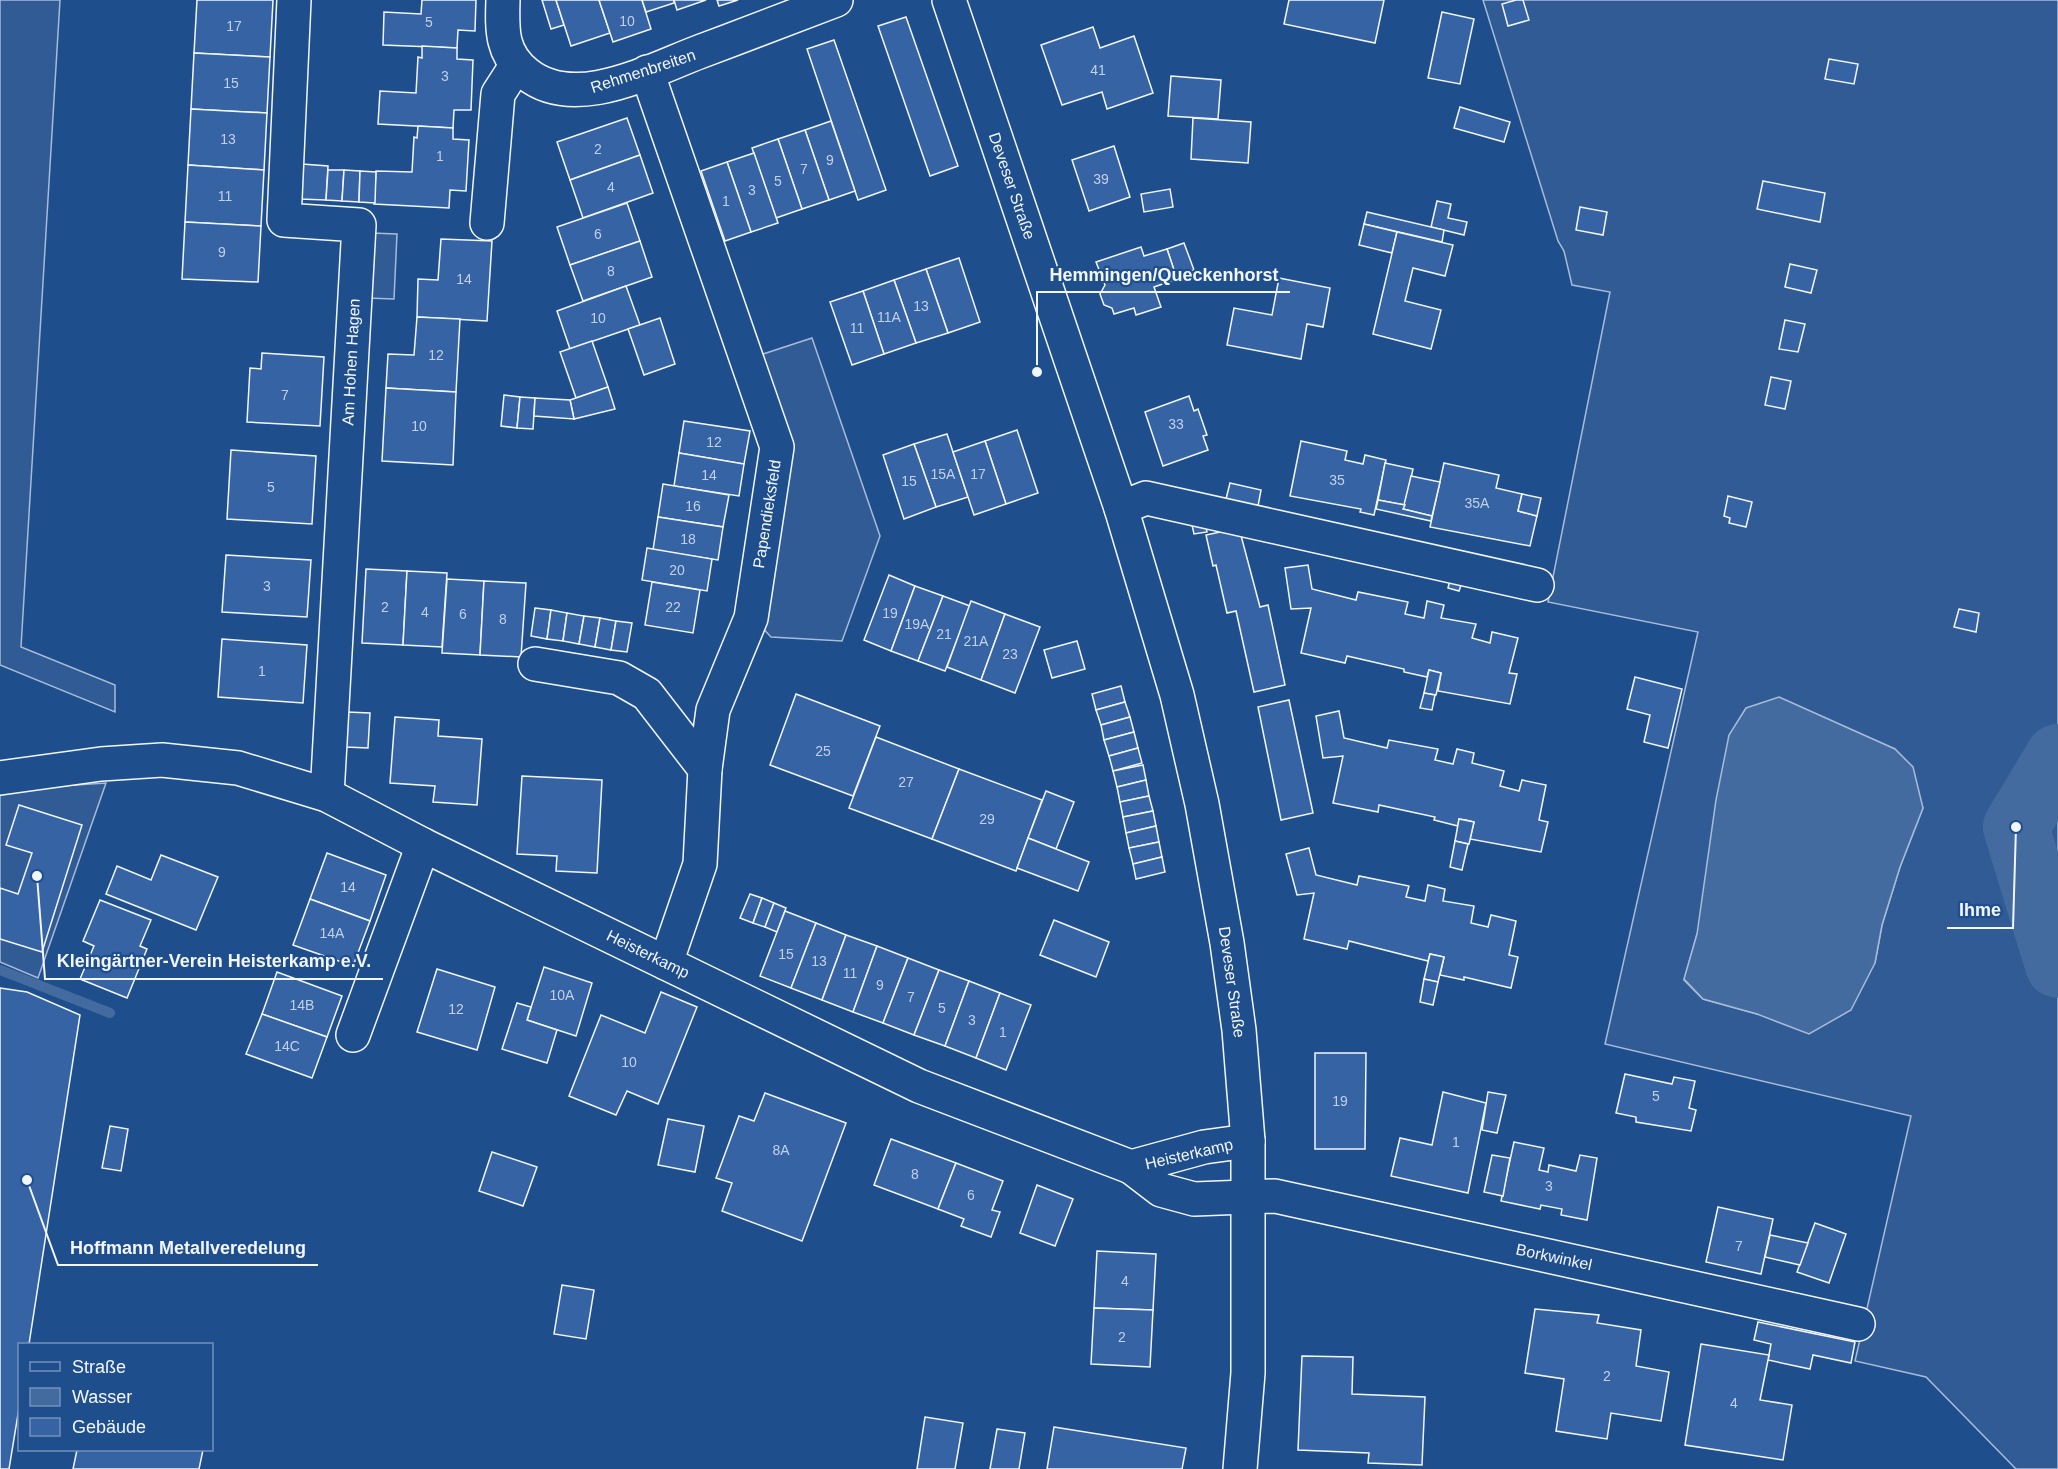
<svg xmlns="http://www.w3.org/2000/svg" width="2058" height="1469" font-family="Helvetica,sans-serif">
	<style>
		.built { fill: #305b95; stroke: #a8bbd7; stroke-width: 1.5; fill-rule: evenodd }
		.water { fill: #446ba0; stroke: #a8bbd7; stroke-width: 1.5 }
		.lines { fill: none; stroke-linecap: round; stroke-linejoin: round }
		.stream { stroke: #446ba0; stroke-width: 10 }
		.river { stroke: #446ba0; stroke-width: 66 }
		.building { fill: #3563a3; stroke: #f2f6ff; stroke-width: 1.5 }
		.minor-casing { stroke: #f2f6ff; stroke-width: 36 }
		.minor { stroke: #1f4e8c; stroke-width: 33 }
		.labels { text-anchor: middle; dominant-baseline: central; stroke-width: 4.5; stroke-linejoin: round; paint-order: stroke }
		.number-label { font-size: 14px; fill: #c3d1e8 }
		.street-label { font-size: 16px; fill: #f2f6ff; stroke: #1f4e8c }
		.leader { fill: none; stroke: #f2f6ff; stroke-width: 2 }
		.callout-dot { fill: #f2f6ff; stroke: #1f4e8c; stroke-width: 2 }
		.callout-label { font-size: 18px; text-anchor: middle; font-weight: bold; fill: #f2f6ff; stroke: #1f4e8c; stroke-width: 4.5; stroke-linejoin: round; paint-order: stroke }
	</style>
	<rect width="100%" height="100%" fill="#1f4e8c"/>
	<!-- built -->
	<g class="built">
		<polygon points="0,0 60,0 21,647 115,685 115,712 0,665"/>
		<path d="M1483,0h575v1469h-42l-90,-92 -71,-16 56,-245 -306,-72 93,-412 -150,-30 62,-310 -38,-7 -8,-34 -6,-10zM1844,727l51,22 28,59 -23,59 -18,58 -7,38 -118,51 -54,-15 -19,-19 13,-46z"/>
		<polygon points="371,233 397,234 394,299 367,298"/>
		<polygon points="812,338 880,536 842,641 771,637 758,623 787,449 757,356"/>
		<polygon points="106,783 38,978 0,962 0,790"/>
	</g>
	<!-- water -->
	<polygon class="water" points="1779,697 1895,749 1913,767 1923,808 1900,867 1882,925 1875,963 1851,1010 1809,1034 1757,1014 1703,999 1684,979 1697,934 1716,800 1729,735 1746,708"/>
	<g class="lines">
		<!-- stream -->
		<polyline class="stream" points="0,970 110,1013"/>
		<!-- river -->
		<polyline class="river" points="2058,757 2016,827 2058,965"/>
	</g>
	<!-- building -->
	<g class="building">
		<polygon points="197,0 273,0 270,57 194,53"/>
		<polygon points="422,0 476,0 475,31 458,30 457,48 383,45 384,12 421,14"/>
		<polygon points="542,0 556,0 564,25 551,29"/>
		<polygon points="556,0 599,0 610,33 571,46"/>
		<polygon points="599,0 642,0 651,29 613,42"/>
		<polygon points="642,0 674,0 674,3 646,12"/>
		<polygon points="674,0 706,0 677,10"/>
		<polygon points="717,0 738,0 719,6"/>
		<polygon points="1289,0 1384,0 1375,43 1284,24"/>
		<polygon points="1516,0 1523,0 1529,20 1508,26 1502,4"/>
		<polygon points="1442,12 1474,19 1460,84 1428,78"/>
		<polygon points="906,17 958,166 930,176 878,26"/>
		<polygon points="1093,27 1100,48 1134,36 1153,93 1107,109 1102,92 1062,105 1041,45"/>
		<polygon points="834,40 886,190 858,200 807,49"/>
		<polygon points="422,46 457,48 457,59 473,60 471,110 454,110 453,128 378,124 380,91 416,93 418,57 422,58"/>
		<polygon points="194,53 270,57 267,113 191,109"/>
		<polygon points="1829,59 1858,64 1854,84 1825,79"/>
		<polygon points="1171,76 1221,80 1218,119 1168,116"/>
		<polygon points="1460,107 1510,122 1504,142 1454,128"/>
		<polygon points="191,109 267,113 264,170 188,165"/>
		<polygon points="627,118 640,155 570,180 557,142"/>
		<polygon points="1193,118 1251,122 1248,163 1191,159"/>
		<polygon points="831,121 855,191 829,200 805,130"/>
		<polygon points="418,126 453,128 453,139 469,140 466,191 450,190 449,208 374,204 376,171 412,172 414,137 417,138"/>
		<polygon points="805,130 829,200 802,209 778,139"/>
		<polygon points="778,139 802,209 776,218 752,148"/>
		<polygon points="1114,146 1130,197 1089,211 1072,160"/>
		<polygon points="754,153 778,223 751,232 727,162"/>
		<polygon points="640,155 653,193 583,218 570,180"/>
		<polygon points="727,162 751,232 725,241 701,171"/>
		<polygon points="302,164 328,166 326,200 300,199"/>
		<polygon points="188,165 264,170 261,226 185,222"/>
		<polygon points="328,170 344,170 342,201 326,200"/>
		<polygon points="344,170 360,171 359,202 342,201"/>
		<polygon points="360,171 376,172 375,203 359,202"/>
		<polygon points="1763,181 1825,193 1820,222 1757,209"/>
		<polygon points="1170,189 1173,207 1144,212 1141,194"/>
		<polygon points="1437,201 1451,204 1448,218 1467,222 1464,235 1431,227"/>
		<polygon points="627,203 640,241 570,265 557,227"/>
		<polygon points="1580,207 1607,212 1603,235 1576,230"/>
		<polygon points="1367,212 1444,230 1442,242 1364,224"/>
		<polygon points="185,222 261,226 258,282 182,279"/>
		<polygon points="1364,224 1397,232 1392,253 1359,245"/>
		<polygon points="1397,232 1453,245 1445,276 1413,268 1405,301 1441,310 1431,349 1373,334"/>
		<polygon points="441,239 492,241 487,321 417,317 418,279 438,280"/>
		<polygon points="640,241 652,277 583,301 570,265"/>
		<polygon points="1184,243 1194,270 1176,276 1167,249"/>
		<polygon points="1141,247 1144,256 1167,249 1177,279 1154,287 1161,307 1136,315 1134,308 1114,314 1112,308 1104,305 1100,294 1105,285 1096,262"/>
		<polygon points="959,258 980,322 948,333 926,269"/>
		<polygon points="1790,264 1817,270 1811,293 1785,287"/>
		<polygon points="926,269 948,333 916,343 894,280"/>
		<polygon points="1279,278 1330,288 1323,327 1307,324 1301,359 1227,345 1234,308 1272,315"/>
		<polygon points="894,280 916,343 884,354 863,291"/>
		<polygon points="626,286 640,325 570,349 557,311"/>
		<polygon points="863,291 884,354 852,365 830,302"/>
		<polygon points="417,317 460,319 456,392 386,388 388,354 414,355"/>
		<polygon points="660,318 675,364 644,375 628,329"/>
		<polygon points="1785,320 1805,324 1798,352 1779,349"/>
		<polygon points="592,341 608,387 576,398 560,352"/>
		<polygon points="262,353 324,357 320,426 247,422 250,368 261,369"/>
		<polygon points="1771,377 1791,381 1785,409 1765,405"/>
		<polygon points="608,387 615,409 574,419 570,400"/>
		<polygon points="386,388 456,392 453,465 382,461"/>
		<polygon points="504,395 520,397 517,428 501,426"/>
		<polygon points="1189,396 1194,411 1198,409 1207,435 1203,436 1208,450 1163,466 1145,412"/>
		<polygon points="520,397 535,398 533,429 517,428"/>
		<polygon points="535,398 570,400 574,419 534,416"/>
		<polygon points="684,421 750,431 744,464 679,453"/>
		<polygon points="1017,430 1038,493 1006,504 985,441"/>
		<polygon points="947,434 968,497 936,507 914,444"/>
		<polygon points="985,441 1006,504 974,515 953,452"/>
		<polygon points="1301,441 1347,451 1345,460 1363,464 1365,455 1386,460 1374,515 1360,512 1361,509 1290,496"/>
		<polygon points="914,444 936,507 904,519 883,455"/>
		<polygon points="231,450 316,456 312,524 227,519"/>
		<polygon points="679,453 744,464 739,496 674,486"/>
		<polygon points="1385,463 1413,469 1405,505 1378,500"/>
		<polygon points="1444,463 1499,475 1496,488 1522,494 1518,511 1537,516 1530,546 1430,527"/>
		<polygon points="1411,476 1440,482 1432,516 1403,509"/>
		<polygon points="1230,483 1261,490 1258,506 1226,499"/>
		<polygon points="663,484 729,495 723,527 658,517"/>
		<polygon points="1522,494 1541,498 1537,516 1518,511"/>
		<polygon points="1728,496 1752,502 1746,527 1729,523 1730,518 1724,516"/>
		<polygon points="1378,500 1405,505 1403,509 1432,516 1431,521 1376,509"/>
		<polygon points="658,517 723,527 718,560 653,550"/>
		<polygon points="1205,522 1207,532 1194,534 1192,525"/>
		<polygon points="1239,528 1260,607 1268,605 1285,685 1254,692 1236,611 1227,613 1216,565 1213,566 1206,535"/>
		<polygon points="647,548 712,559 707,591 642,580"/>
		<polygon points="226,555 311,560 307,617 222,612"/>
		<polygon points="1308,565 1312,589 1356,600 1358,592 1408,602 1405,614 1424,618 1427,601 1444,605 1441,618 1476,624 1472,638 1490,643 1492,632 1518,638 1509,673 1517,674 1510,704 1438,691 1441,673 1429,670 1427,677 1404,672 1404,669 1347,656 1345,663 1301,653 1311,608 1291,609 1285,568"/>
		<polygon points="366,569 407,571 403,645 362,643"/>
		<polygon points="407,571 447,573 442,647 403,645"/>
		<polygon points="889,575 915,586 891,651 864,640"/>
		<polygon points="1451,576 1463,579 1459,591 1448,588"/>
		<polygon points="447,579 484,581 480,655 442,653"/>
		<polygon points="484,581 526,583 521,657 480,655"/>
		<polygon points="652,582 700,590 693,633 645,625"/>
		<polygon points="915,586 943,596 918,661 891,651"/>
		<polygon points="943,596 970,606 945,671 918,661"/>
		<polygon points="971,601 1005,614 981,680 947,667"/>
		<polygon points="535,608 551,610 547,639 531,636"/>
		<polygon points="1959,609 1979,613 1976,632 1954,627"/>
		<polygon points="551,610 567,613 563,641 547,639"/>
		<polygon points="567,613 584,616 579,644 563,641"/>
		<polygon points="1005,614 1040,627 1015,693 981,680"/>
		<polygon points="584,616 600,618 595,647 579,644"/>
		<polygon points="600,618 616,621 611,650 595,647"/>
		<polygon points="616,621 632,623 627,652 611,650"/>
		<polygon points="222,639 307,645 303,703 218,697"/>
		<polygon points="1077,641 1085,669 1052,678 1044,650"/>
		<polygon points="1429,670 1441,673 1436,695 1424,693"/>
		<polygon points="1635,677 1682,689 1668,748 1644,742 1650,715 1627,709"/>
		<polygon points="1121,686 1125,702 1096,710 1092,694"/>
		<polygon points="1424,693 1435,695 1432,710 1420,708"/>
		<polygon points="796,694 880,726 853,796 770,765"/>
		<polygon points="1289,700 1313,813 1281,820 1258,707"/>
		<polygon points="1125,702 1130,717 1101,725 1096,710"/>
		<polygon points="1339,711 1344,738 1387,748 1389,740 1438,749 1435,760 1453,764 1457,749 1474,753 1472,763 1504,771 1500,786 1519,791 1522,780 1546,785 1539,820 1548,822 1541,852 1470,839 1474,822 1466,820 1459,819 1458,826 1434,820 1435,817 1379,805 1378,812 1333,803 1343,756 1323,758 1316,716"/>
		<polygon points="347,712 370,713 368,748 345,747"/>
		<polygon points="395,717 439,720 438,736 482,739 477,805 433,802 435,786 390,783"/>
		<polygon points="1130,717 1134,732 1104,740 1101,725"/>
		<polygon points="1134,732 1138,748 1109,756 1104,740"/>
		<polygon points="876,737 959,769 932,839 849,808"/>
		<polygon points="1138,748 1142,763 1113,771 1109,756"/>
		<polygon points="1143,765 1146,780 1117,787 1113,771"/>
		<polygon points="959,769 1042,800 1016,871 932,839"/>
		<polygon points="522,776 602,780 597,873 556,871 557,856 517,854"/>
		<polygon points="1146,780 1149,796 1120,802 1117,787"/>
		<polygon points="1046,791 1074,802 1056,849 1028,838"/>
		<polygon points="1149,796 1153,811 1123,817 1120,802"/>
		<polygon points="19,805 82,825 42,952 0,939 0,888 18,894 32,853 6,845"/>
		<polygon points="1153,811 1156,826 1126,833 1123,817"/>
		<polygon points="1459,819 1474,822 1469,844 1455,841"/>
		<polygon points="1156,826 1159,842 1129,848 1126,833"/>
		<polygon points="1028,838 1089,862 1078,891 1017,868"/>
		<polygon points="1455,841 1468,844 1462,870 1450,867"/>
		<polygon points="1159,842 1162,857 1133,864 1129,848"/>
		<polygon points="1309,848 1316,875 1357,885 1359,876 1409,886 1406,897 1425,901 1428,885 1445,889 1443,901 1474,906 1471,923 1488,927 1491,915 1516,921 1509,955 1518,957 1511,988 1464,977 1464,980 1440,975 1444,957 1430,954 1428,961 1349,941 1347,949 1304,939 1314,893 1297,895 1286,854"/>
		<polygon points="327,853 386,875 370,921 310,899"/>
		<polygon points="161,855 218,877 196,930 106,894 117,866 151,880"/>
		<polygon points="1162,857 1165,872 1136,879 1133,864"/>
		<polygon points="750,894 762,898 753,923 740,918"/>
		<polygon points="762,898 774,903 765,927 753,923"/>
		<polygon points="310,899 370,921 353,966 293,945"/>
		<polygon points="100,900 151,920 140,946 147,949 127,998 80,979 94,946 83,941"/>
		<polygon points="774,903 786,908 777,932 765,927"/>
		<polygon points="785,911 816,923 791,988 760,976"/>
		<polygon points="1054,920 1109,942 1096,977 1040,955"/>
		<polygon points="816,923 846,935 822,1000 791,988"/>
		<polygon points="846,935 877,946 853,1012 822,1000"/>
		<polygon points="877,946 908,958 883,1023 853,1012"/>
		<polygon points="1430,954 1444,957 1438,982 1424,979"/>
		<polygon points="908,958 939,970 914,1035 883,1023"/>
		<polygon points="544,967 592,983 576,1036 527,1020"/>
		<polygon points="437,969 495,987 477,1050 417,1032"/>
		<polygon points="939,970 969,981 945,1046 914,1035"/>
		<polygon points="277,972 342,996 327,1037 262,1014"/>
		<polygon points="1424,979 1438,982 1433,1005 1420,1002"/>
		<polygon points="969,981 1000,993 976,1058 945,1046"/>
		<polygon points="0,988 27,992 80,1015 29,1344 20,1344 20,1402 9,1469 0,1469"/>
		<polygon points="661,992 697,1007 658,1104 627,1091 616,1115 569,1096 601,1015 645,1033"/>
		<polygon points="1000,993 1031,1005 1006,1070 976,1058"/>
		<polygon points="517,1003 531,1007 527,1020 557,1030 547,1063 502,1049"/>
		<polygon points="262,1014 327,1037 312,1078 246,1054"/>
		<polygon points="1315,1053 1366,1053 1365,1149 1315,1149"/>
		<polygon points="1625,1074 1672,1084 1674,1077 1695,1081 1689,1108 1696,1110 1691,1131 1636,1122 1636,1117 1616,1113"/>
		<polygon points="1443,1092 1486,1103 1468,1193 1391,1176 1400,1138 1432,1145"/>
		<polygon points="1488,1092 1506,1095 1497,1133 1482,1130"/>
		<polygon points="765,1093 846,1123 802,1241 722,1211 732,1183 716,1178 739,1116 754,1121"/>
		<polygon points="668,1119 704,1126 695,1172 658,1165"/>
		<polygon points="110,1126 128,1129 121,1171 102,1168"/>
		<polygon points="891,1139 956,1163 938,1209 874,1185"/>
		<polygon points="1514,1142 1544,1148 1539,1170 1548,1172 1549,1165 1576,1171 1580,1155 1597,1158 1587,1220 1561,1215 1562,1209 1541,1205 1540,1209 1501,1201"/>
		<polygon points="492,1152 537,1167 523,1206 479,1191"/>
		<polygon points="1492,1155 1510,1158 1503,1196 1484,1192"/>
		<polygon points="956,1163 1003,1181 992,1210 1000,1212 991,1237 961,1226 964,1219 938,1209"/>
		<polygon points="1037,1185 1073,1199 1055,1246 1020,1233"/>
		<polygon points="1718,1207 1773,1219 1761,1274 1706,1262"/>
		<polygon points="1815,1223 1846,1234 1829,1283 1797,1272"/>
		<polygon points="1770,1235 1808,1243 1800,1265 1765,1257"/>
		<polygon points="1097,1251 1156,1254 1153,1310 1094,1308"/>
		<polygon points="562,1285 594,1290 586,1339 554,1334"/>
		<polygon points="1094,1308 1153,1310 1150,1367 1091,1364"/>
		<polygon points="1535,1309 1599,1315 1597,1323 1641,1330 1636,1366 1669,1372 1661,1421 1611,1413 1607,1439 1556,1431 1564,1379 1525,1373"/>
		<polygon points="1758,1322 1855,1342 1851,1363 1813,1355 1810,1369 1768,1360 1771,1344 1754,1340"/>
		<polygon points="1701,1344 1769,1355 1760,1400 1792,1405 1783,1460 1685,1445"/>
		<polygon points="1302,1356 1353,1357 1352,1394 1425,1397 1422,1465 1368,1463 1369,1453 1298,1450"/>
		<polygon points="925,1417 963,1423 955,1469 917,1469"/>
		<polygon points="1054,1427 1186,1448 1182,1469 1047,1469"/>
		<polygon points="997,1429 1025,1433 1019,1469 990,1469"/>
		<polygon points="77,1450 203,1450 199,1469 73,1469"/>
	</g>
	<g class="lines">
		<defs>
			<g id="minor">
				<polyline points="294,0 284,220 359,225 327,795"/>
				<path d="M503,0c-1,30 -2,54 24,74 48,38 122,-3 172,-22 46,-17 92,-35 137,-52"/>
				<polyline points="949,0 1121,508 1177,695 1202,804 1227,943 1239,1030 1248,1141 1248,1373 1240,1469"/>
				<polyline points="647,72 777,447 751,618 713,710 705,769 700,864 666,963"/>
				<polyline points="487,223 498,94 516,66"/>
				<polyline points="1121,508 1146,498 1537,585"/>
				<polyline points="535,664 619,678 647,694 705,769"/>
				<polyline points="0,778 101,764 162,760 238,768 327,795 423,845 919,1086 1131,1167"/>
				<polyline points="353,1035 423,845"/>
				<polyline points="1248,1141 1204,1147 1131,1167 1161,1190 1194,1199 1275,1196 1858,1324"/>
			</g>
		</defs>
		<!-- minor casing -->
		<use href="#minor" class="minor-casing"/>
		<!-- minor -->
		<use href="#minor" class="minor"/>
	</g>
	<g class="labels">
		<!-- number labels -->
		<g class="number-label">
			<text x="627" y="21">10</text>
			<text x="429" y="22">5</text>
			<text x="234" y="26">17</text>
			<text x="1098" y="70">41</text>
			<text x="445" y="76">3</text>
			<text x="231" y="83">15</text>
			<text x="228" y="139">13</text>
			<text x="598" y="149">2</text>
			<text x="440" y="156">1</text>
			<text x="830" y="160">9</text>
			<text x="804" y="169">7</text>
			<text x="1101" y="179">39</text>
			<text x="778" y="181">5</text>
			<text x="611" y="187">4</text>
			<text x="752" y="190">3</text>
			<text x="225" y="196">11</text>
			<text x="726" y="201">1</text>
			<text x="598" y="234">6</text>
			<text x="222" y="252">9</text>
			<text x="611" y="271">8</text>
			<text x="464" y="279">14</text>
			<text x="921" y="306">13</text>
			<text x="889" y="317">11A</text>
			<text x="598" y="318">10</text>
			<text x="857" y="328">11</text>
			<text x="436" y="355">12</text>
			<text x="285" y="395">7</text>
			<text x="1176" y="424">33</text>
			<text x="419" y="426">10</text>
			<text x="714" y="442">12</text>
			<text x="943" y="474">15A</text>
			<text x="978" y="474">17</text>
			<text x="709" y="475">14</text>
			<text x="1337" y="480">35</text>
			<text x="909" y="481">15</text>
			<text x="271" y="487">5</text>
			<text x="1477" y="503">35A</text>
			<text x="693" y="506">16</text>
			<text x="688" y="539">18</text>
			<text x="677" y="570">20</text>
			<text x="267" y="586">3</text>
			<text x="385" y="607">2</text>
			<text x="673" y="607">22</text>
			<text x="425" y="612">4</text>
			<text x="890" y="613">19</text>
			<text x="463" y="614">6</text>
			<text x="503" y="619">8</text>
			<text x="917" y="624">19A</text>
			<text x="944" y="634">21</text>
			<text x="976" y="641">21A</text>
			<text x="1010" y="654">23</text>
			<text x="262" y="671">1</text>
			<text x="823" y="751">25</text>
			<text x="906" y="782">27</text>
			<text x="987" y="819">29</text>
			<text x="348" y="887">14</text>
			<text x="332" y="933">14A</text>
			<text x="786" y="954">15</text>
			<text x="819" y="961">13</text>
			<text x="850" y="973">11</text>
			<text x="880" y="985">9</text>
			<text x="562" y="995">10A</text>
			<text x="911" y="997">7</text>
			<text x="302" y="1005">14B</text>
			<text x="942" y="1008">5</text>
			<text x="456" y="1009">12</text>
			<text x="972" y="1020">3</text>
			<text x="1003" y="1032">1</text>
			<text x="287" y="1046">14C</text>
			<text x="629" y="1062">10</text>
			<text x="1656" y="1096">5</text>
			<text x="1340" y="1101">19</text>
			<text x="1456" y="1142">1</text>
			<text x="781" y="1150">8A</text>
			<text x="915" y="1174">8</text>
			<text x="1549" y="1186">3</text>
			<text x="971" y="1195">6</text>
			<text x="1739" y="1246">7</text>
			<text x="1125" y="1281">4</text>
			<text x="1122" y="1337">2</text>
			<text x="1607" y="1376">2</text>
			<text x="1734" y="1403">4</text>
		</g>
		<!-- street labels -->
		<g class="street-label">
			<text transform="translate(643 71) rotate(-18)">Rehmenbreiten</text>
			<text transform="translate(1012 186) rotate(71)">Deveser Straße</text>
			<text transform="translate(351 362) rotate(-87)">Am Hohen Hagen</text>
			<text transform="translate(767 514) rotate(-81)">Papendieksfeld</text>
			<text transform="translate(648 954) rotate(26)">Heisterkamp</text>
			<text transform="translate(1232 982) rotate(82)">Deveser Straße</text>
			<text transform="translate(1189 1154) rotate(-13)">Heisterkamp</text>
			<text transform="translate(1554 1257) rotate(12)">Borkwinkel</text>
		</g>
	</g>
	<!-- callouts -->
	<path class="leader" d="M1037 372L1037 292H1290M2016 827L2013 928H1947M37 876L45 979H383M27 1180L58 1265H318"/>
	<g class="callout-dot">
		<circle cx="1037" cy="372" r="6"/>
		<circle cx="2016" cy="827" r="6"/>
		<circle cx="37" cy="876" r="6"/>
		<circle cx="27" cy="1180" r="6"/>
	</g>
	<g class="callout-label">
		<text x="1164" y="281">Hemmingen/Queckenhorst</text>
		<text x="1980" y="916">Ihme</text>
		<text x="214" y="967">Kleingärtner-Verein Heisterkamp e.V.</text>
		<text x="188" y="1254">Hoffmann Metallveredelung</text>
	</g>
	<!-- legend -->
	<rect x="18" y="1343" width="195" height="108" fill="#1f4e8c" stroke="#7391ba" stroke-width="1.5"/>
	<rect x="30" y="1362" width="30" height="9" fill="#1f4e8c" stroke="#7391ba" stroke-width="1.5"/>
	<text x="72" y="1373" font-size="18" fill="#f2f6ff">Straße</text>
	<rect x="30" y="1388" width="30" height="18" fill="#446ba0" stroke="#7391ba" stroke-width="1.5"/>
	<text x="72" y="1403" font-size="18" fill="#f2f6ff">Wasser</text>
	<rect x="30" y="1418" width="30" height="18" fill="#3563a3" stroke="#7391ba" stroke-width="1.5"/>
	<text x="72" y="1433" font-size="18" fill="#f2f6ff">Gebäude</text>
</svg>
